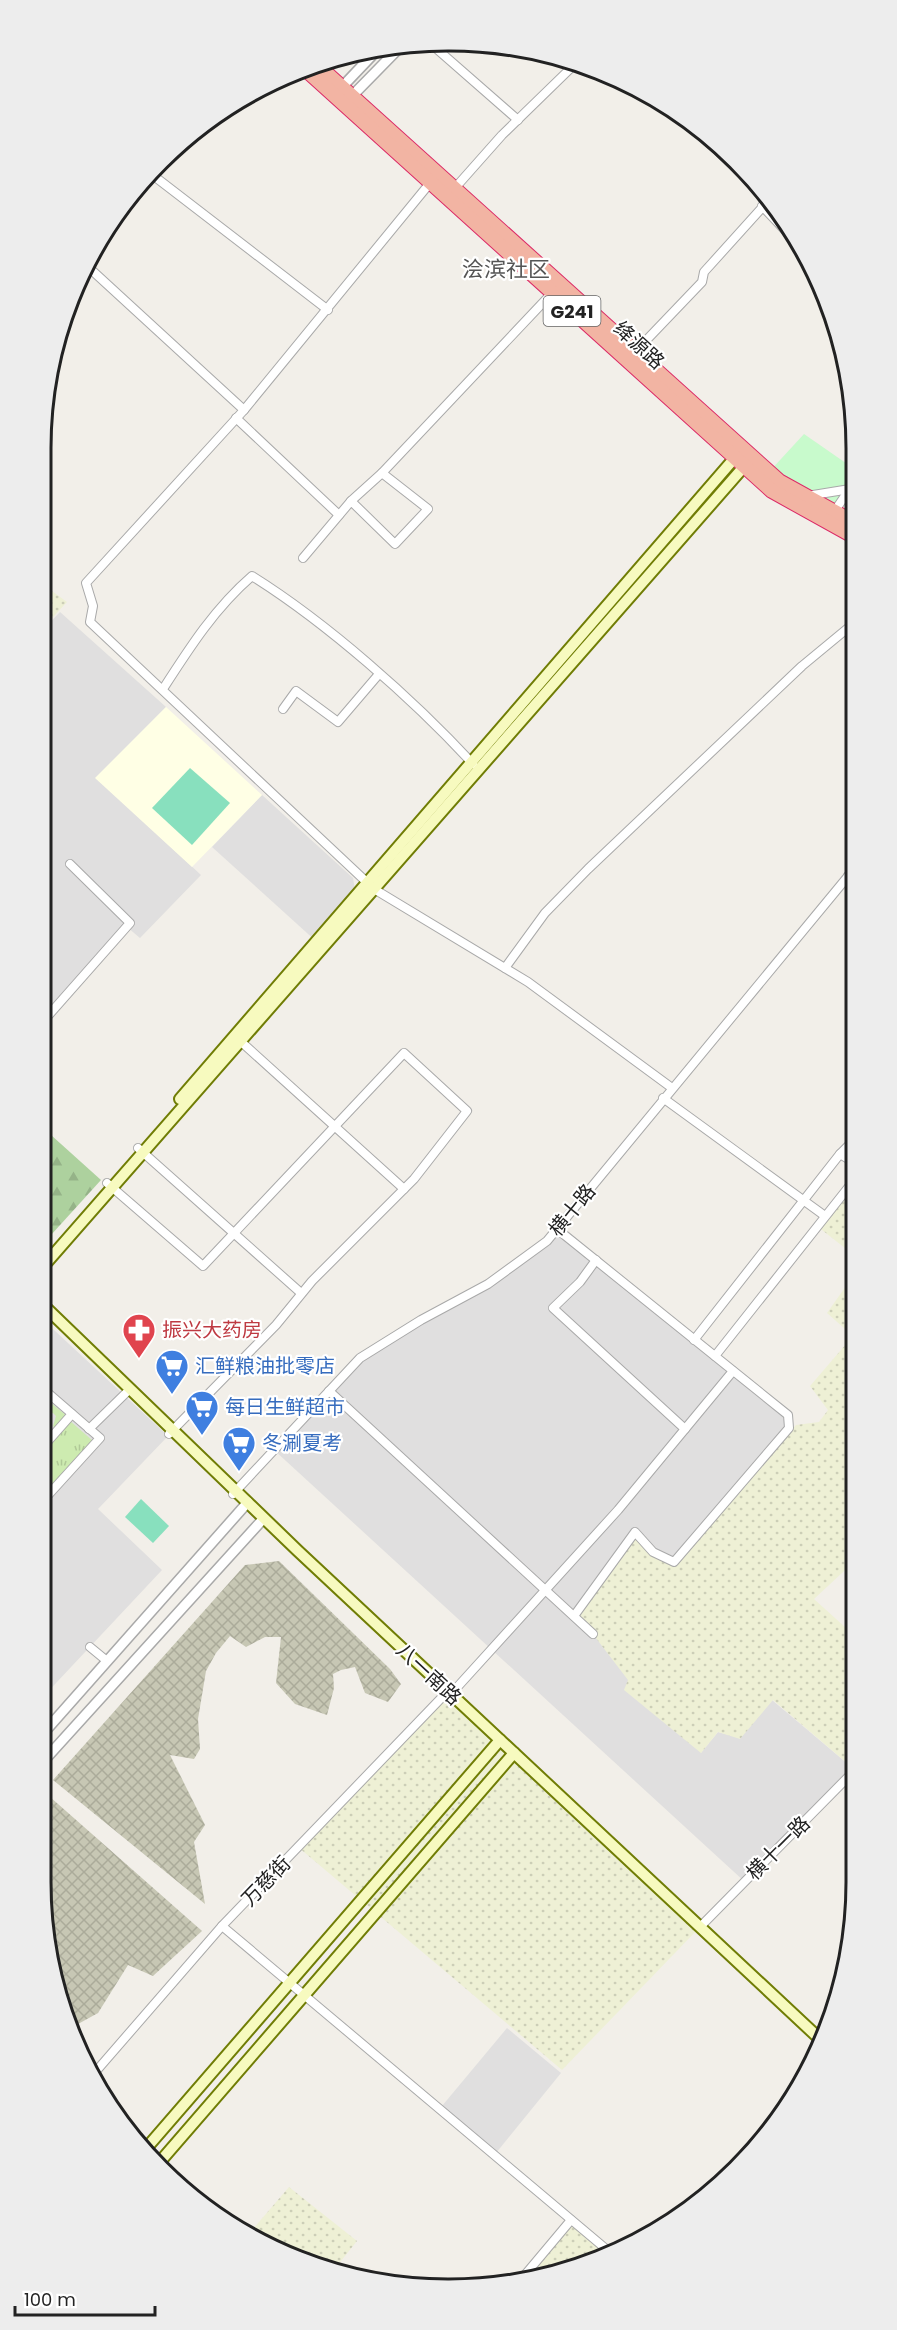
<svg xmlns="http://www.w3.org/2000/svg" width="897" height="2330" font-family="Poppins,'Noto Sans SC',sans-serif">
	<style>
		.residential { fill: #e0dfdf }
		.education { fill: #ffffe5 }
		.construction { fill: url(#construction-cross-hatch) }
		.farmland { fill: url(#farmland-dots) }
		.grass { fill: url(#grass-tufts) }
		.forest { fill: url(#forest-firs) }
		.park { fill: #c8facc }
		.pitch { fill: #88e0be }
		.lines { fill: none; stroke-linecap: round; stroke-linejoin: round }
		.minor-casing { stroke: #a9a9a9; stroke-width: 10 }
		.tertiary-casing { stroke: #a9a9a9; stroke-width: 12 }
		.secondary-casing { stroke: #707d05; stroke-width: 14 }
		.trunk-casing { stroke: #dc2a67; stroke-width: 16 }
		.minor { stroke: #fff; stroke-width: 8 }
		.tertiary { stroke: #fff; stroke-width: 9 }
		.secondary { stroke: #f7fabf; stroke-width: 10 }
		.trunk { stroke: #f2b4a3; stroke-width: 14 }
		.labels { text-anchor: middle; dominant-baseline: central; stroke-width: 4.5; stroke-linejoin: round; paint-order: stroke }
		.shield { fill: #fff; stroke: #646464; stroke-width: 1.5 }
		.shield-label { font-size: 18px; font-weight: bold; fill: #222 }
		.street-label { font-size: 20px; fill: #222; stroke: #fff }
		.health-label { font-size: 20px; fill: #be3a42; stroke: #fff; text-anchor: start }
		.shop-label { font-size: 20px; fill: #366cbe; stroke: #fff; text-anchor: start }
		.quarter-label { font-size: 22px; fill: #555; stroke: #fff }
		.rim { fill: none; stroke: #222; stroke-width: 3 }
	</style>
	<defs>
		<pattern id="construction-cross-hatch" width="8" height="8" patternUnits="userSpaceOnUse" patternTransform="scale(1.5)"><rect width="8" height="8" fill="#c7c7b4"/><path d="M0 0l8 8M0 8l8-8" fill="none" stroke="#abab9a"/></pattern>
		<pattern id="farmland-dots" width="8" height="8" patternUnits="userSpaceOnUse" patternTransform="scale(1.5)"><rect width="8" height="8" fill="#eef0d5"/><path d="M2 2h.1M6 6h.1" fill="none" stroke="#ccceb7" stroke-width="1.8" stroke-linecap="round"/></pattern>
		<pattern id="grass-tufts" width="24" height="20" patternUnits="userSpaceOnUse" patternTransform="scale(1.5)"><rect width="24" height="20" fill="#cdebb0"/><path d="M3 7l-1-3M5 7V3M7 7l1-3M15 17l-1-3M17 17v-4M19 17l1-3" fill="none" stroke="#b0c997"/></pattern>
		<pattern id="forest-firs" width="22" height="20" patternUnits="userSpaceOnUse" patternTransform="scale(1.5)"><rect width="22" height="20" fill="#add19e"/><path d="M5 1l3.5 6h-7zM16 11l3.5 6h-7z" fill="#95b388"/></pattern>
	</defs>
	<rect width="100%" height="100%" fill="#f2efe9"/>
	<!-- residential -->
	<g class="residential">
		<polygon points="60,612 166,707 96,778 201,875 140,938 127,927 48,1016 40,1009 40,633"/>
		<polygon points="262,795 353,878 357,901 318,943 212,847"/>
		<polygon points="557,1229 788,1415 701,1753 718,1732 740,1738 772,1700 855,1770 745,1882 274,1450 360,1358 488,1284"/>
		<polygon points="40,1317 168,1436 98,1509 162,1570 41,1699"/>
		<polygon points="507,2028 561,2073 496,2153 442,2106"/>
	</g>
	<!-- education -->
	<polygon class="education" points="166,707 262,795 192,867 95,778"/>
	<!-- construction -->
	<g class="construction">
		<polygon points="279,1561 390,1669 401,1684 388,1702 365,1693 355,1667 341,1670 333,1674 334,1688 327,1715 295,1704 276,1683 281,1637 265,1637 246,1647 230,1636 216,1653 206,1671 198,1719 200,1749 194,1759 170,1755 205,1825 194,1842 205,1904 53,1780 245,1565"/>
		<polygon points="41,1789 202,1931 153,1976 128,1965 98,2013 69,2029 62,2013 41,1881"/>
	</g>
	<!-- farmland -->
	<g class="farmland">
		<polygon points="41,583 67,602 41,630"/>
		<polygon points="855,1179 856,1491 851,1495 856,1499 856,1560 814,1599 856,1637 856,1769 855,1770 773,1700 740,1739 718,1732 701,1753 624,1690 628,1680 576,1612 635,1532 653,1552 674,1562 796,1425 819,1422 828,1410 810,1386 853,1336 827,1313 851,1279 855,1256 817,1226"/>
		<polygon points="451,1694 700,1927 562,2070 298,1847"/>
		<polygon points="289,2187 357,2241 333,2271 318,2268 247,2236"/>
		<polygon points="571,2220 612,2254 521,2282"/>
	</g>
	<!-- grass -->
	<g class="grass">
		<polygon points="46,1399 67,1416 56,1429 53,1426 56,1416 53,1413 48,1413 41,1420 41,1405"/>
		<polygon points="69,1420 93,1441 44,1495 41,1492 41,1454"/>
	</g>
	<!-- forest -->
	<polygon class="forest" points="41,1126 101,1180 41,1246"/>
	<!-- park -->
	<polygon class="park" points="804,434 853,468 853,484 834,512 769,472"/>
	<!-- pitch -->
	<g class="pitch">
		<polygon points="190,768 230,803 192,845 152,808"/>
		<polygon points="141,1499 169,1526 153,1543 125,1517"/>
	</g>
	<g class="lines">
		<defs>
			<g id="minor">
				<polyline points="430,43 518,120"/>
				<polyline points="675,109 768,200"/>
				<polyline points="150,173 328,310"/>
				<polyline points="430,183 244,410 86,583 93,606 90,622 374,889 528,982 672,1088"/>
				<polyline points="455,188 502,135 575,64"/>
				<polyline points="762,206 801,247"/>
				<polyline points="85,264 244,410"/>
				<polyline points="635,352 702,282 704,272 769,200"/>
				<polyline points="236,418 339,515"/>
				<polyline points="807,496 850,489"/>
				<polyline points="351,501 382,473"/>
				<polyline points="834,512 853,484"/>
				<polyline points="303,558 351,501 395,544 428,509 382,473 552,293"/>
				<path d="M163,689c27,-42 52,-81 89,-113 75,47 161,123 221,188"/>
				<polyline points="283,709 296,691 338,722 379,674"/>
				<polyline points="505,968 545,913 588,869 802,666 854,623"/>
				<polyline points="47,1017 130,923 70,864"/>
				<polyline points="238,1039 404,1189"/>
				<polyline points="663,1098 825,1216"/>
				<polyline points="855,1139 840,1154 855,1163"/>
				<polyline points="138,1148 301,1293"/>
				<polyline points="107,1183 203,1266 404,1053 467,1111 414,1179 312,1281 276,1325 169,1434"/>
				<polyline points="557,1229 788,1415 789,1428 674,1562 653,1552 635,1532 574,1616"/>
				<polyline points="596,1260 580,1282 553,1308 685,1429"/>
				<polyline points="694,1340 840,1154"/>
				<polyline points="715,1356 855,1179"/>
				<polyline points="329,1391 593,1634"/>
				<polyline points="40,1402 48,1393 100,1438 40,1504"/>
				<polyline points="89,1429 130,1389"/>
				<polyline points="40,1450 72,1414"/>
				<polyline points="233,1494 360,1358 421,1320 488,1284 547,1241 854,869"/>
				<polyline points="90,1647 107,1661"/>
				<polyline points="451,1694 618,1510 733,1371"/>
				<polyline points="222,1926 612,2254"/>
				<polyline points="700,1927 856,1769"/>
				<polyline points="91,2077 222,1926 448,1691"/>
				<polyline points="519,2282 571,2220"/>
			</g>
			<g id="tertiary">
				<polyline points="342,87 380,47"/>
				<polyline points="352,96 403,44"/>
				<polyline points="849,876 854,882"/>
				<polyline points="40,1737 248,1502"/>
				<polyline points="40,1765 264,1518"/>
			</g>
			<g id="secondary">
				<polyline points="180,1099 739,453"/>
				<polyline points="40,1270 748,462"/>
				<polyline points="40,1302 298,1551 822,2041"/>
				<polyline points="143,2152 500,1740"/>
				<polyline points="158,2164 514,1753"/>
			</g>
			<g id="trunk">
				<polyline points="315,63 779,481 853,522"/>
				<polyline points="304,68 772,491 853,536"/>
			</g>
		</defs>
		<!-- minor casing -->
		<use href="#minor" class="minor-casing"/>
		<!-- tertiary casing -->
		<use href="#tertiary" class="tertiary-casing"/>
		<!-- secondary casing -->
		<use href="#secondary" class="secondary-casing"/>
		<!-- trunk casing -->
		<use href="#trunk" class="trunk-casing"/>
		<!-- minor -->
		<use href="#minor" class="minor"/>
		<!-- tertiary -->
		<use href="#tertiary" class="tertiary"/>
		<!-- secondary -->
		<use href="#secondary" class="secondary"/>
		<!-- trunk -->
		<use href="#trunk" class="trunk"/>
	</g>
	<!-- icons -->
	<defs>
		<symbol id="pharmacy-pin" viewBox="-11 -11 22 30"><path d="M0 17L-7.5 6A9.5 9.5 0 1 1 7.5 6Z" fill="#e0444e" stroke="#fff"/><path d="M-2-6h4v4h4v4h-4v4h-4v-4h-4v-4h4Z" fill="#fff"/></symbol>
		<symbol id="supermarket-pin" viewBox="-11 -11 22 30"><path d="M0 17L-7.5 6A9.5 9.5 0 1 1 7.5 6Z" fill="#3f7fe0" stroke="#fff"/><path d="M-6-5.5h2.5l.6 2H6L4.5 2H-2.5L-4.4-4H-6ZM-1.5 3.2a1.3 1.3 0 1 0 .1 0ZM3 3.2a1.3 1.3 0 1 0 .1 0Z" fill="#fff"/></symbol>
	</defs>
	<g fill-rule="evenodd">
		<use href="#pharmacy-pin" x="120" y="1311" width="38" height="52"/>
		<use href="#supermarket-pin" x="153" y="1347" width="38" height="52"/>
		<use href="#supermarket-pin" x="183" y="1388" width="38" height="52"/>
		<use href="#supermarket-pin" x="220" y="1424" width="38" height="52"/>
	</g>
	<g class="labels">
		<!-- shield labels -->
		<rect class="shield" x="543.5" y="296" width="57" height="30" rx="4.5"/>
		<g class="shield-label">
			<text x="572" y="311">G241</text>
		</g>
		<!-- street labels -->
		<g class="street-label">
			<text transform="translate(639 345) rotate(42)">绛源路</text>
			<text transform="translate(572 1210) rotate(-51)">横十路</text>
			<text transform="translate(429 1674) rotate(43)">八一南路</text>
			<text transform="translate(778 1848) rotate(-45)">横十一路</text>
			<text transform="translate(266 1881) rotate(-46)">万慈街</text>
		</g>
		<!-- health labels -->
		<g class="health-label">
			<text x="162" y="1330">振兴大药房</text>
		</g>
		<!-- shop labels -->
		<g class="shop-label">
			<text x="195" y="1366">汇鲜粮油批零店</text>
			<text x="225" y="1407">每日生鲜超市</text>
			<text x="262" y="1443">冬涮夏考</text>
		</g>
		<!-- quarter labels -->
		<g class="quarter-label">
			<text x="506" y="269">浍滨社区</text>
		</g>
	</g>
	<!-- crop -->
	<path d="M0 0H897V2330H0ZM448 51H449A397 397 0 0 1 846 448V1882A397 397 0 0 1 449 2279H448A397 397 0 0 1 51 1882V448A397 397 0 0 1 448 51Z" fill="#ededed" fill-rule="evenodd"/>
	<path class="rim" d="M448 51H449A397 397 0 0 1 846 448V1882A397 397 0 0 1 449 2279H448A397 397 0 0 1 51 1882V448A397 397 0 0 1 448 51Z"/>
	<!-- scale -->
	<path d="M15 2306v9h140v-9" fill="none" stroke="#222222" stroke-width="3"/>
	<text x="24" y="2306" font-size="18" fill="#222222" stroke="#ffffff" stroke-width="4.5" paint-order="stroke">100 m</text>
</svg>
